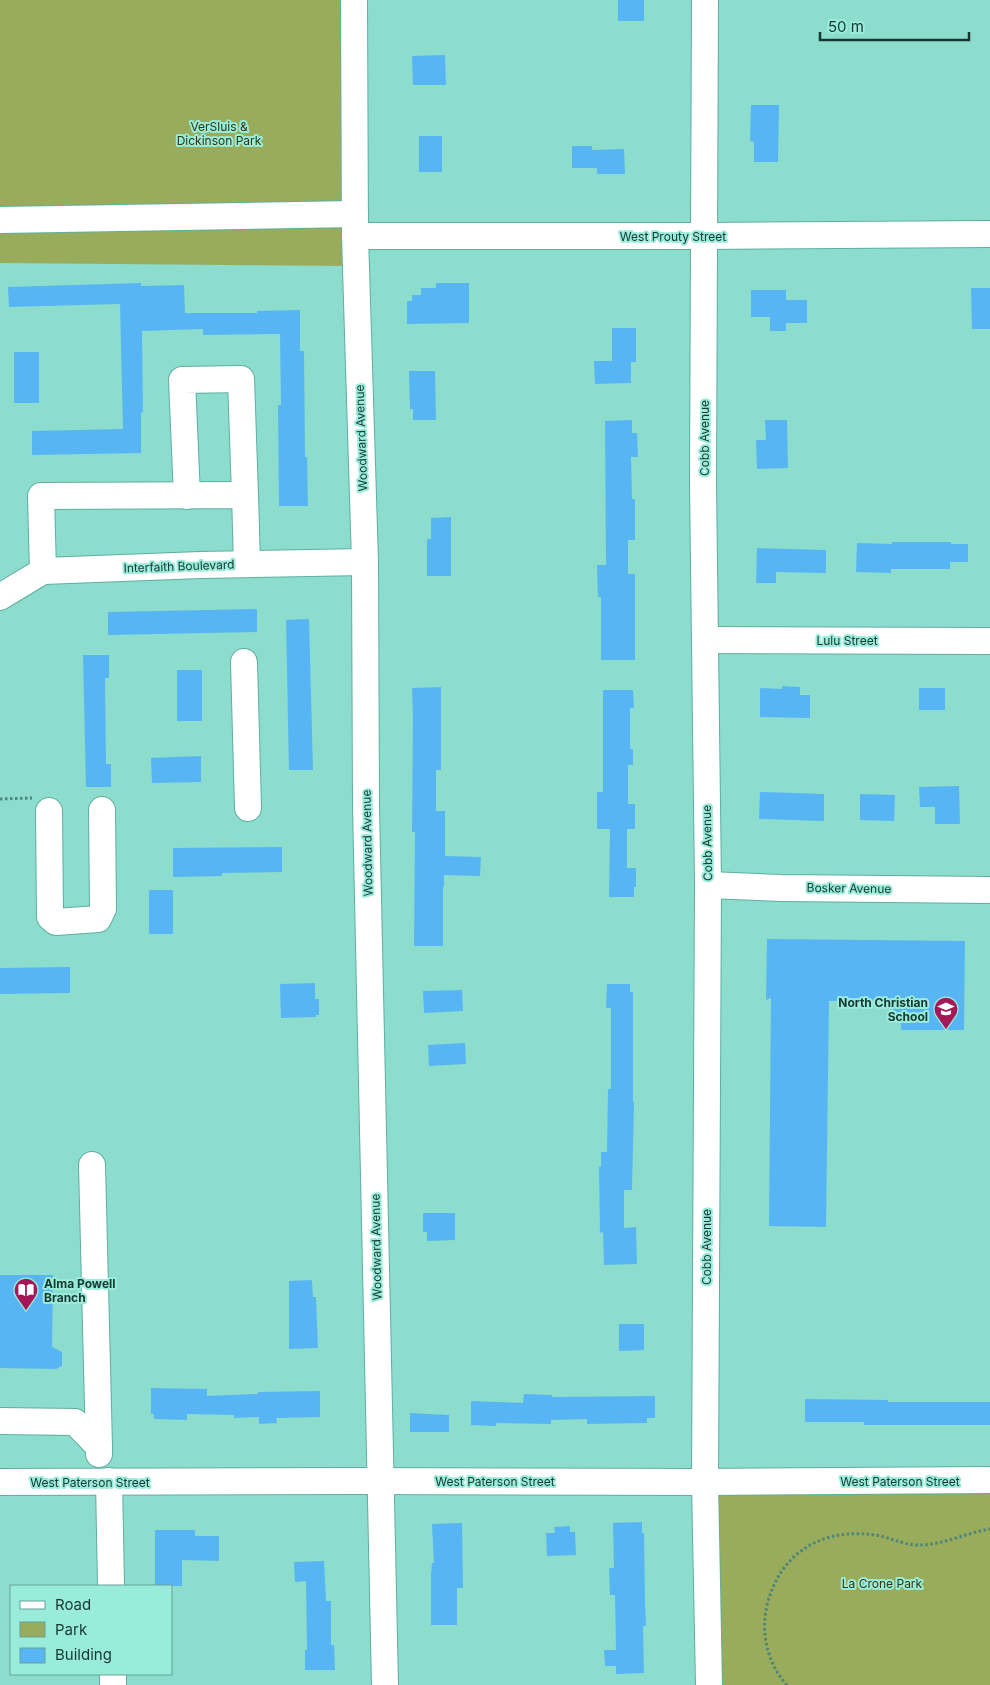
<svg xmlns="http://www.w3.org/2000/svg" width="990" height="1685" font-family="Inter,sans-serif">
	<style>
		.green { fill: #99ac5c }
		.building { fill: #58b5f3 }
		.lines { fill: none; stroke-linecap: round; stroke-linejoin: round }
		.minor-casing { stroke: #5eafa0; stroke-width: 28 }
		.path { stroke: #4d857a; stroke-width: 3; stroke-dasharray: 2.5 2.5; stroke-linecap: butt }
		.minor { stroke: #fff; stroke-width: 26 }
		.labels { text-anchor: middle; dominant-baseline: central; stroke-width: 4; stroke-linejoin: round; paint-order: stroke }
		.park-label { font-size: 12px; fill: #303810; stroke: #99ebda }
		.street-label { font-size: 12px; fill: #163832; stroke: #99ebda }
		.poi-label { font-size: 12px; font-weight: bold; fill: #163832; stroke: #99ebda; text-anchor: end }
	</style>
	<rect width="100%" height="100%" fill="#8cddcd"/>
	<!-- green -->
	<g class="green">
		<polygon points="0,0 354,0 355,266 0,263"/>
		<polygon points="990,1480 990,1685 709,1685 705,1482"/>
	</g>
	<!-- building -->
	<g class="building">
		<rect x="618" y="0" width="26" height="21"/>
		<polygon points="445,55 446,85 413,85 412,56"/>
		<polygon points="751,105 779,105 778,162 754,162 754,142 750,141"/>
		<rect x="419" y="136" width="23" height="36"/>
		<polygon points="572,146 592,146 592,150 624,149 625,174 597,174 597,168 572,168"/>
		<polygon points="141,283 141,286 184,285 185,313 257,313 257,311 300,310 300,351 304,351 305,457 307,457 308,506 279,506 278,405 281,405 280,334 203,335 203,329 142,331 143,412 141,413 141,453 32,455 32,431 123,429 120,304 9,307 8,287"/>
		<polygon points="436,283 469,283 469,323 407,324 407,301 412,301 412,295 421,295 421,288 436,288"/>
		<polygon points="971,288 990,288 990,329 972,329"/>
		<polygon points="751,290 786,290 786,300 807,300 807,323 786,323 786,331 770,331 770,317 751,317"/>
		<polygon points="612,328 636,328 636,362 631,362 631,383 595,384 594,361 612,361"/>
		<rect x="14" y="352" width="25" height="51"/>
		<polygon points="409,371 435,371 436,420 413,420 413,409 410,409"/>
		<polygon points="632,420 632,433 637,433 638,457 631,457 632,499 635,499 635,540 628,540 628,574 635,574 635,660 601,660 601,597 598,597 597,565 606,565 605,421"/>
		<polygon points="765,420 787,420 788,468 757,469 756,440 766,440"/>
		<polygon points="451,517 451,576 427,576 427,539 431,539 431,518"/>
		<polygon points="892,542 951,542 951,544 968,544 968,562 950,562 950,569 891,569 891,573 856,572 857,543 892,544"/>
		<polygon points="757,548 826,550 826,573 776,572 776,583 756,583"/>
		<polygon points="257,609 257,632 108,635 108,612"/>
		<polygon points="309,619 313,770 289,770 286,620"/>
		<polygon points="83,655 109,655 109,678 105,678 106,764 111,764 111,787 86,787"/>
		<rect x="177" y="670" width="25" height="51"/>
		<polygon points="782,686 800,687 800,695 810,695 810,718 760,717 760,688 782,689"/>
		<polygon points="441,687 441,770 436,770 436,811 445,811 445,856 481,857 480,876 444,875 444,887 443,887 443,946 414,946 415,832 412,832 413,718 412,688"/>
		<rect x="919" y="688" width="26" height="22"/>
		<polygon points="603,690 633,690 634,708 630,708 630,749 633,749 633,765 628,765 628,804 635,804 635,829 627,829 627,868 636,868 636,887 634,887 634,897 609,897 610,829 597,829 597,792 603,792"/>
		<polygon points="201,756 201,782 152,783 151,758"/>
		<polygon points="959,786 960,824 935,824 935,807 920,807 919,787"/>
		<polygon points="760,792 824,794 824,821 759,819"/>
		<polygon points="860,794 895,795 894,821 860,820"/>
		<polygon points="282,847 282,872 222,873 222,876 173,877 173,848"/>
		<rect x="149" y="890" width="24" height="44"/>
		<polygon points="767,939 965,941 964,1030 901,1030 901,1014 893,1014 893,1001 829,1001 826,1227 769,1226 771,998 766,1000"/>
		<polygon points="70,967 70,993 0,994 0,968"/>
		<polygon points="315,983 315,999 319,999 319,1015 316,1015 316,1017 281,1018 280,984"/>
		<polygon points="607,984 630,984 630,992 633,992 633,1102 634,1102 632,1190 624,1190 624,1228 636,1227 637,1264 604,1265 603,1232 600,1233 599,1167 601,1167 601,1152 607,1152 608,1089 611,1089 611,1008 606,1008"/>
		<polygon points="462,990 463,1011 424,1013 423,991"/>
		<polygon points="465,1043 466,1064 429,1066 428,1045"/>
		<polygon points="423,1213 455,1213 455,1240 427,1241 427,1232 423,1232"/>
		<polygon points="0,1275 53,1275 52,1347 62,1352 62,1366 56,1369 0,1368"/>
		<polygon points="312,1280 313,1297 316,1297 318,1348 289,1349 289,1281"/>
		<polygon points="619,1324 644,1324 644,1350 619,1351"/>
		<polygon points="151,1388 207,1389 207,1396 258,1394 258,1392 320,1391 320,1417 276,1418 277,1423 259,1424 259,1417 234,1418 234,1415 187,1414 187,1420 154,1419 154,1414 151,1414"/>
		<polygon points="524,1394 552,1395 552,1397 655,1396 655,1418 647,1418 647,1423 587,1424 587,1419 551,1420 551,1424 496,1423 496,1426 471,1425 471,1401 523,1403"/>
		<polygon points="805,1399 888,1400 888,1402 990,1402 990,1425 864,1425 864,1422 805,1422"/>
		<polygon points="410,1413 449,1415 449,1432 410,1432"/>
		<polygon points="642,1522 642,1533 644,1533 645,1602 646,1626 643,1626 644,1673 616,1674 616,1666 605,1666 604,1650 616,1650 615,1595 610,1595 609,1568 614,1568 613,1523"/>
		<polygon points="462,1523 463,1588 457,1588 457,1625 431,1625 431,1575 432,1563 434,1563 432,1524"/>
		<polygon points="570,1526 570,1532 575,1532 576,1555 547,1556 546,1533 555,1533 554,1527"/>
		<polygon points="155,1530 195,1530 195,1536 219,1536 219,1561 182,1560 182,1586 155,1586"/>
		<polygon points="324,1561 326,1601 331,1601 331,1645 334,1645 335,1670 305,1670 305,1650 307,1650 306,1581 295,1582 294,1562"/>
	</g>
	<g class="lines">
		<defs>
			<g id="minor">
				<polyline points="354,0 355,236 365,562 366,806 385,1685"/>
				<polyline points="705,0 703,483 708,885 705,1482 709,1685"/>
				<polyline points="0,220 355,214"/>
				<polyline points="355,236 706,236 990,234"/>
				<polyline points="187,496 182,380 241,379 245,495"/>
				<polyline points="43,571 41,496 245,495 247,564"/>
				<polyline points="0,597 43,571 201,565 365,562"/>
				<polyline points="705,640 990,641"/>
				<polyline points="244,662 248,808"/>
				<polyline points="49,811 50,917 56,922 98,919 103,909 102,810"/>
				<polyline points="708,885 781,888 990,890"/>
				<polyline points="92,1165 99,1447"/>
				<polyline points="0,1421 75,1422 99,1447 99,1454"/>
				<polyline points="109,1481 111,1586"/>
				<polyline points="0,1482 352,1481 705,1482 990,1480"/>
				<polyline points="113,1674 113,1685"/>
			</g>
		</defs>
		<!-- minor casing -->
		<use href="#minor" class="minor-casing"/>
		<!-- path -->
		<g class="path">
			<polyline points="0,799 32,798"/>
			<path d="M787,1685c-18,-19 -26,-49 -21,-75 11,-55 54,-83 109,-75 14,2 26,9 41,10 25,1 49,-12 74,-16"/>
		</g>
		<!-- minor -->
		<use href="#minor" class="minor"/>
	</g>
	<!-- icons -->
	<defs>
		<symbol id="school-pin" viewBox="-11 -11 22 30"><path d="M0 17L-7.5 6A9.5 9.5 0 1 1 7.5 6Z" fill="#a61758" stroke="#99ebda"/><path d="M0-5L7-2L0 1L-7-2ZM-4 1L0 2.5L4 1V4Q0 6-4 4Z" fill="#fff"/></symbol>
		<symbol id="library-pin" viewBox="-11 -11 22 30"><path d="M0 17L-7.5 6A9.5 9.5 0 1 1 7.5 6Z" fill="#a61758" stroke="#99ebda"/><path d="M-6-4Q-3-5.5-.7-3.5V5Q-3 3-6 4ZM6-4Q3-5.5 .7-3.5V5Q3 3 6 4Z" fill="#fff"/></symbol>
	</defs>
	<g fill-rule="evenodd">
		<use href="#school-pin" x="932" y="995" width="28" height="38"/>
		<use href="#library-pin" x="12" y="1276" width="28" height="38"/>
	</g>
	<g class="labels">
		<!-- park labels -->
		<g class="park-label">
			<text x="219" y="126">VerSluis &amp;<tspan x="219" dy="14">Dickinson Park</tspan></text>
			<text x="882" y="1583">La Crone Park</text>
		</g>
		<!-- street labels -->
		<g class="street-label">
			<text x="673" y="236">West Prouty Street</text>
			<text transform="translate(361 438) rotate(-92)">Woodward Avenue</text>
			<text transform="translate(704 438) rotate(-90)">Cobb Avenue</text>
			<text transform="translate(179 566) rotate(-2)">Interfaith Boulevard</text>
			<text x="847" y="640">Lulu Street</text>
			<text transform="translate(367 843) rotate(-91)">Woodward Avenue</text>
			<text transform="translate(707 843) rotate(-91)">Cobb Avenue</text>
			<text transform="translate(849 888) rotate(1)">Bosker Avenue</text>
			<text transform="translate(376 1247) rotate(-91)">Woodward Avenue</text>
			<text transform="translate(706 1247) rotate(-90)">Cobb Avenue</text>
			<text x="495" y="1481">West Paterson Street</text>
			<text x="900" y="1481">West Paterson Street</text>
			<text x="90" y="1482">West Paterson Street</text>
		</g>
		<!-- poi labels -->
		<g class="poi-label">
			<text x="928" y="1002">North Christian<tspan x="928" dy="14">School</tspan></text>
			<text x="44" y="1283" text-anchor="start">Alma Powell<tspan x="44" dy="14">Branch</tspan></text>
		</g>
	</g>
	<!-- legend -->
	<rect x="10" y="1585" width="162" height="90" fill="#99ebda" stroke="#65a397"/>
	<rect x="20" y="1601" width="25" height="8" fill="#ffffff" stroke="#65a397"/>
	<text x="55" y="1610" font-size="15" fill="#163832">Road</text>
	<rect x="20" y="1622" width="25" height="15" fill="#99ac5c" stroke="#65a397"/>
	<text x="55" y="1635" font-size="15" fill="#163832">Park</text>
	<rect x="20" y="1648" width="25" height="15" fill="#58b5f3" stroke="#65a397"/>
	<text x="55" y="1660" font-size="15" fill="#163832">Building</text>
	<!-- scale -->
	<path d="M820 32v8h149v-8" fill="none" stroke="#163832" stroke-width="2.5"/>
	<text x="828" y="32" font-size="15" fill="#163832" stroke="#99ebda" stroke-width="4" paint-order="stroke">50 m</text>
</svg>
